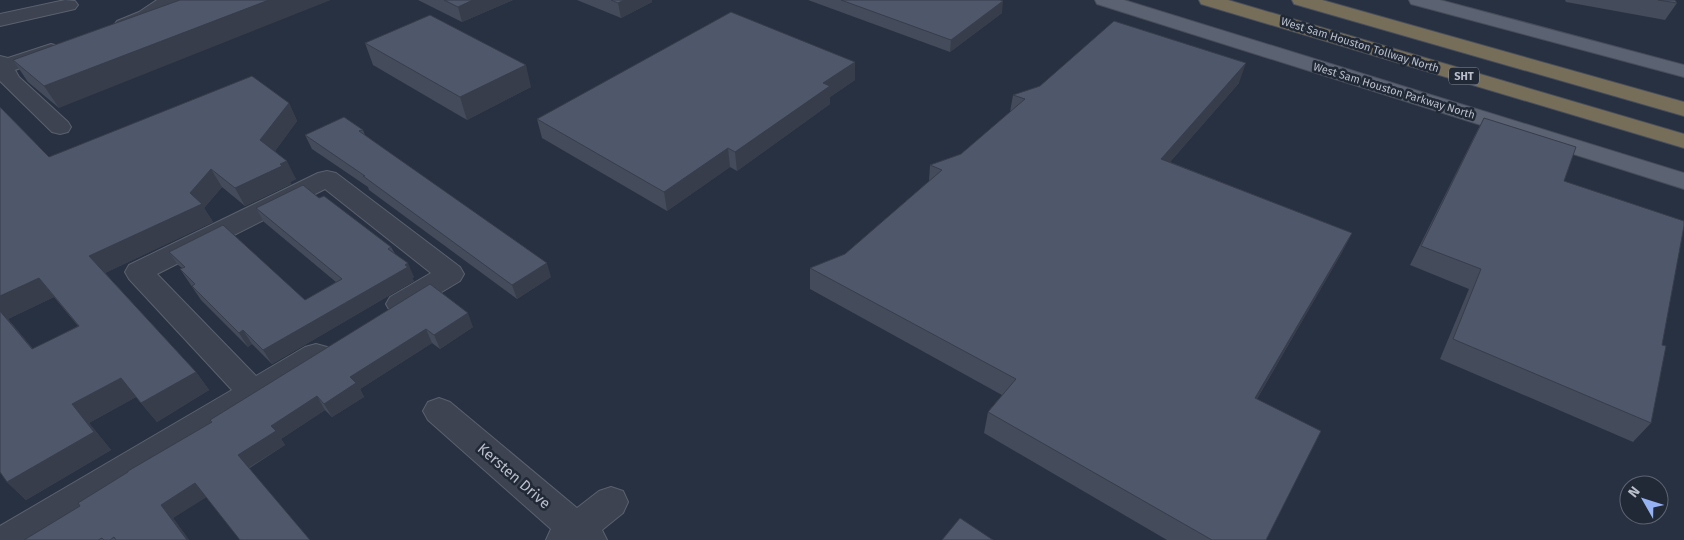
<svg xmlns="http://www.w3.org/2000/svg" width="1684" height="540" font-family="'Fira Sans',sans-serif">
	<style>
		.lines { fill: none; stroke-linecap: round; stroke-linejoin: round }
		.minor-casing { stroke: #5b616e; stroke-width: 2 }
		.major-casing { stroke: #464c5a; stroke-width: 2 }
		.highway-casing { stroke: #474e5b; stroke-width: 2 }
		.minor { fill: #3d4351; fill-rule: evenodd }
		.major { fill: #5b6271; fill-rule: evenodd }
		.highway { fill: #776e5a; fill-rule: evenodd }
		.wall { fill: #444b5b; fill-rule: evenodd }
		.shaded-wall { fill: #373d4a }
		.building { fill: #4f576a; stroke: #373d4a }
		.labels { text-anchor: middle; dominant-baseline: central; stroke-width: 5; stroke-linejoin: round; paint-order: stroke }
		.far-street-label { font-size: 11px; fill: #babfcb; stroke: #212836 }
		.shield { fill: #212836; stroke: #8c929e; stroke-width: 1 }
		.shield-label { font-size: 11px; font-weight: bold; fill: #babfcb }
		.near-street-label { font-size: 15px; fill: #babfcb; stroke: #212836 }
	</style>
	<rect width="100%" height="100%" fill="#283141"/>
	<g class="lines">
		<defs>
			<g id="minor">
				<polygon points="65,0 75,1 78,5 75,9 0,26 0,14"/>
				<path d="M157,0h22c-9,14 -46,33 -62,29l-3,-4 3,-4 22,-9z"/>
				<polygon points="51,44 58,46 61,50 58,54 15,70 19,77 68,122 71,127 68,132 60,134 52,132 0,81 0,56 8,58"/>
				<polygon points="327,171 336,173 460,267 464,274 460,281 410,311 400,314 390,311 386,304 390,297 431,273 325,189 157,274 256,376 305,347 316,344 327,347 331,355 327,363 40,540 0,540 0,526 232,390 129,279 125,272 129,265 318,173"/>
				<polygon points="439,398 450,402 577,508 599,491 611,487 623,491 628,502 623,513 602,530 607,540 546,540 551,529 428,420 423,411 428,402"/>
			</g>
			<g id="major">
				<polygon points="1095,0 1124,0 1684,173 1684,189 1097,4"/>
				<polygon points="1409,0 1440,0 1684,65 1684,77 1411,4"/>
			</g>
			<g id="highway">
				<polygon points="1199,0 1228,0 1684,134 1684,148 1201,4"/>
				<polygon points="1292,0 1322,0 1684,102 1684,116 1294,4"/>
			</g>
		</defs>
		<!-- minor casing -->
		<use href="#minor" class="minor-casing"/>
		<!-- major casing -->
		<use href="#major" class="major-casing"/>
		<!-- highway casing -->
		<use href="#highway" class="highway-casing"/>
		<!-- minor -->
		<use href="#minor" class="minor"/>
		<!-- major -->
		<use href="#major" class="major"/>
		<!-- highway -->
		<use href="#highway" class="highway"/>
	</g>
	<!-- wall -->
	<g class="wall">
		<polygon points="180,0 59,108 28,82 13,60"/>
		<polygon points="418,0 513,0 462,22"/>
		<polygon points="577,0 652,0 652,2 621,18"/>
		<polygon points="808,0 1000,0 1002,13 950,52"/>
		<polygon points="1565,0 1675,0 1677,3 1665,20 1566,2"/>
		<polygon points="365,43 531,87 467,120 373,65"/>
		<polygon points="855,62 855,80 830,97 830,104 737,171 730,167 667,211 542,138 537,119"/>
		<polygon points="1239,83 1170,162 1352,233 1341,254 1257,399 1266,540 1167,540 984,433 988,412 1002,395 810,289 810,268 845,254 929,181 930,165 961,154 1010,112 1013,95"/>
		<path d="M289,103l8,18 -22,30 21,28 -6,3 1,2 -46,22 -23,-19 -18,21 9,14 -108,51 91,99 13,18 -52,32 -21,-25 -47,26 22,27 -85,50 -19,-18 -7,-375 49,50zM54,297l24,29 -45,23 -25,-30z"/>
		<polygon points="1484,118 1564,181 1662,345 1651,423 1633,442 1440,359 1469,289 1410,265 1474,137"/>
		<polygon points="363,130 365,135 551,277 517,299 369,190 368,187 312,149 305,135"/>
		<polygon points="319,198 391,247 394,252 414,277 412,278 414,281 272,364 252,344 248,347 201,300 180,269 182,268 178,265 169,252 305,300 336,282 264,222 256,208"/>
		<polygon points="430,284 473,327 440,349 432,343 360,389 364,397 332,417 325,410 281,439 285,445 173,518 189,540 24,540 80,506"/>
	</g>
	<!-- shaded-wall -->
	<g class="shaded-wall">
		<polygon points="269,0 331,0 59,108 44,86"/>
		<polygon points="473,0 513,0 462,22 458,7"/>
		<polygon points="624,0 652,0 652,2 621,18 618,3"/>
		<polygon points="1003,1 1002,13 950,52 951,40"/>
		<polygon points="855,62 855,80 830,97 830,104 737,171 735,152 823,83"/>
		<polygon points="1246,63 1239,83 1155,179 1161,159"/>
		<polygon points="526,65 531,87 467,120 460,97"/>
		<polygon points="289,103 297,121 270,158 260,140"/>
		<polygon points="728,148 730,167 667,211 664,192"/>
		<polygon points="287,161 296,179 290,182 291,184 245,206 235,188"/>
		<polygon points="211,169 222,187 204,208 213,222 103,274 89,256 190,193"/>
		<polygon points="1352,233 1341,254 1245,419 1255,398"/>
		<polygon points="408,263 414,277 412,278 414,281 272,364 263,350"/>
		<polygon points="547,263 551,277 517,299 512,285"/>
		<polygon points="39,278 54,297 8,319 49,368 0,311 0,296"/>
		<polygon points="468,313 473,327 440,349 434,335"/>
		<polygon points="426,329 432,343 360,389 364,397 332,417 324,404 350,377"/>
		<polygon points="243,330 252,344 248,347 239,333"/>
		<polygon points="196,372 209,390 157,422 141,403"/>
		<polygon points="121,378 136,397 89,423 111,450 26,500 7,482 72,404"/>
		<polygon points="317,396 325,410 281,439 285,445 248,468 238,455 271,426"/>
		<polygon points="195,483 207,497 173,518 189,540 187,540 161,505"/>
	</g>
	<!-- building -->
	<g class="building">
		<polygon points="180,0 269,0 44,86 13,60"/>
		<polygon points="444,0 473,0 458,7"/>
		<polygon points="611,0 624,0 618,3"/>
		<polygon points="841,0 1000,0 1003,1 951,40"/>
		<polygon points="1658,0 1675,0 1677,3"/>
		<polygon points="731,12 855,62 823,83 830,86 735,152 728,148 664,192 537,119"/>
		<polygon points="430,15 526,65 460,97 365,43"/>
		<polygon points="1114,21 1246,63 1161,159 1352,233 1255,398 1321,431 1266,540 1212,540 988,412 1016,379 810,268 845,254 942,170 930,165 961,154 1025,99 1013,95 1040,86"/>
		<polygon points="252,76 289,103 260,140 287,161 280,164 282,166 235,188 211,169 190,193 202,204 89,256 196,372 141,403 121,378 72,404 94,432 7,482 0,472 0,311 32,349 79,326 39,278 0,296 0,107 49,157"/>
		<polygon points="344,117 363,130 359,131 547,263 512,285 363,176 365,176 305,135"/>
		<polygon points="1484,118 1576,147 1564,181 1684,221 1684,226 1662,345 1666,346 1651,423 1453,339 1481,269 1421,246"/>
		<polygon points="303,185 319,198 324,196 391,247 388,249 408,263 405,265 408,267 263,350 243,330 239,333 192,286 195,284 180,269 185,267 169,252 223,225 305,300 342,279 256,208"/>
		<polygon points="430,284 468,313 434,335 426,329 350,377 356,383 324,404 317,396 271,426 276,431 238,455 310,540 240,540 195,483 161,505 187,540 116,540 114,537 110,540 104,540 102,538 98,540 24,540 80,506 78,503 128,472 128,471 212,422 210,420"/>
		<polygon points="960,518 993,540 942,540"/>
	</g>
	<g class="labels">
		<!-- far-street labels -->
		<g class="far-street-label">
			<text transform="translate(1360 45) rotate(17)">West Sam Houston Tollway North</text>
			<text transform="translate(1394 91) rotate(17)">West Sam Houston Parkway North</text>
		</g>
		<!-- shield labels -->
		<rect class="shield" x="1449" y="67.5" width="30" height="17" rx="4"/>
		<g class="shield-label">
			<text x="1464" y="76">SHT</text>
		</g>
		<!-- near-street labels -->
		<g class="near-street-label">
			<text transform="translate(514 476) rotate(41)">Kersten Drive</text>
		</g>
	</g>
	<!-- north arrow -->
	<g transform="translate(1644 500) rotate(309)"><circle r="24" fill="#212836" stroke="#5e6472"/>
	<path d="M0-4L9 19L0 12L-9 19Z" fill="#97b2f2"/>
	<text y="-8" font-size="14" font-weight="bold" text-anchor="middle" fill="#babfcb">N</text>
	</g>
</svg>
